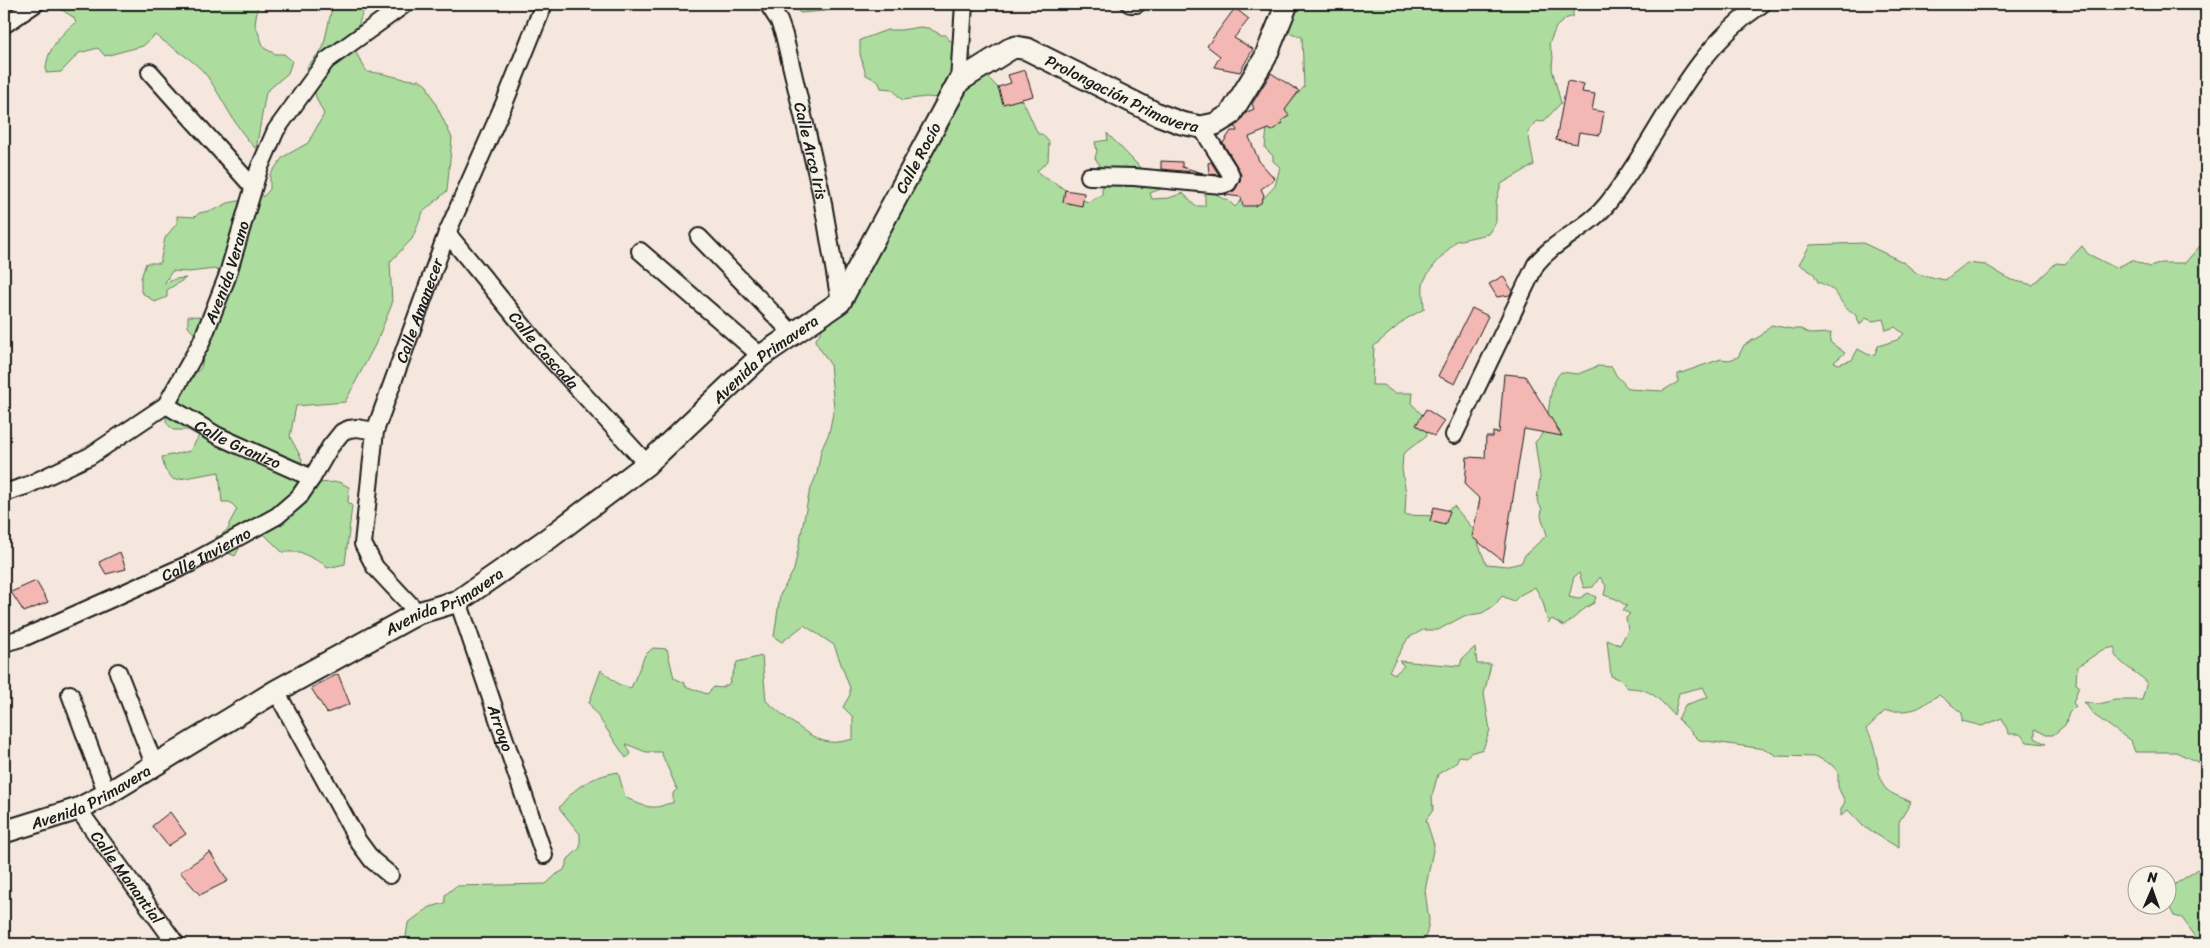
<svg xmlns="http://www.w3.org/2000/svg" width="2210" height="948" font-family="Sriracha,sans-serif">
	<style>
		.green { fill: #addd9e; stroke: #647c5d }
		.building { fill: #f3b7b4; stroke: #1c1c1c }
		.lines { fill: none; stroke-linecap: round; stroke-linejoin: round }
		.minor-casing { stroke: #1c1c1c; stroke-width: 20 }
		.tertiary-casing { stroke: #1c1c1c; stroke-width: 25 }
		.minor { stroke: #f7f3e8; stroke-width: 16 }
		.tertiary { stroke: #f7f3e8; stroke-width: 21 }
		.labels { text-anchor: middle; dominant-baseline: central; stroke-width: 4; stroke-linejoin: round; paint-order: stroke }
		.street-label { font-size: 16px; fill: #1c1c1c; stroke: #f7f3e8 }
	</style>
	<rect width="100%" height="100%" fill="#f6e7de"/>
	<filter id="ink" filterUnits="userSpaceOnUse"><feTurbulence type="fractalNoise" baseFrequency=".02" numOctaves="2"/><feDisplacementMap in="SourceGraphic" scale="10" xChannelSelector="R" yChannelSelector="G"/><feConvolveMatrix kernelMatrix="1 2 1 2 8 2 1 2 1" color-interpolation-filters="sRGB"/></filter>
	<g filter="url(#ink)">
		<!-- green -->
		<g class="green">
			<path d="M59,4h199l-3,20 9,24 11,6h9l8,7 -4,12 -22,19 -10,57c-21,-21 -32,-49 -49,-73 -11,-15 -36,-29 -52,-41l-12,11 -38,10 -7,-8 -19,5 -18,19 -15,1c-1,-22 14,-38 30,-51l-3,-5 -14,-9z"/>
			<path d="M318,4h48l-10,27 4,7 -5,13 12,21c18,0 35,9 53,8l7,6 25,52 -5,53 -24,21 -11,27 -22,23 2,42 -16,39 -31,59 -49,4 -6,31 12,22 -2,10 11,14 28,-1 10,5 -1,15 4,4 -7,58 -18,4 -3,-4 -24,-12h-18l-19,-19 -18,4 -10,19 -14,-6 -5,-14h4l9,-8v-4l8,-15 -7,-7h-8l-3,-30 -45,8 -9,-10 -3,-13 28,-6 9,-15 -11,-6h-15l-7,-8 1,-12 16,-25 18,-17 5,-22 -18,-19v-11l30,1 8,-15v-27l-11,-6 -26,3 -17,-1 -8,13 11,-5 11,-1 -19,12v7l-12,5 -14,-10v-14l5,-15h14l5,-25 12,-15v-7l18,1 4,-4 15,-3 14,-7 36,-7 6,-7v-14l13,-18 25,-14 16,-29 -7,-14 -10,-33 16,-19 9,-40 -12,-1z"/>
			<polygon points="792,4 850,4 836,6 825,11 800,13"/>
			<path d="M1287,4h286v12l-8,3 -9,8 -7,17 4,12 -1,13 9,34 -18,19 -7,-1 -8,11 6,33 -33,19 -5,18v20l-8,12 -32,7c-9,11 -31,31 -33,44 -1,7 1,16 1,24l-18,10 -32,27 -2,39h11l11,8h19l-1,11 14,15 1,16 -24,19 -1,15 4,24 -1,22 32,1 17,-10 19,23 13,35 22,2 13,-3 4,-8 22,-20 -6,-19 1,-7 -5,-9 3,-23 -5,-35c20,-16 8,-51 26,-70l17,2 20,-8 14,1 4,8 13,14 33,2 16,-9v-8l43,-15 8,1 9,-3 6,-12 18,-10 9,-10 21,4h9l9,5 21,-1 -1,9 15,11 -11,9 5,2 13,-4 6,-11 11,6 6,-1 3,-8 19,-6 7,-6 -9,-7 -9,3 -3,-11 -10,2 -8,-3 -5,7 -5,-11c-12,-4 -14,-16 -22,-24 -4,-4 -11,-6 -15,-8l-4,-8 -15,-10 11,-19 53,-2 40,19 15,12 27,6 22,-17 19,2 25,15 22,5 23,-22 9,1 17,-18 6,8 28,14 16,-8 18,7 12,-4h23l21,-24v527l-30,-14h-41l-4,-11 -37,-26 -10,-13 15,2 16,-4h27l5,-18c-11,-10 -24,-16 -32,-27v-8l-13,3 -25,17 -1,17 3,2 -6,17 3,3 -7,7 -4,12 -12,10h-7l-11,-6v9l11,6 -19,-2 -7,-8h-11l-7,-16 -20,8 -20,-5v-8l-23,-18c-7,3 -14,10 -21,13 -10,4 -22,3 -33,3l-19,18c12,14 10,50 20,60 6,6 18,9 25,13l-12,20v26l-35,-21 -16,-17 -7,6v-7l4,-7 -7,-15v-15l-6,-7 -15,-8 -40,-1 -12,-7 -66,-9 -21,-21 7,-14 23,-8 -5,-10 -24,6 -5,22c-15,-16 -23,-27 -46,-27l-9,-9 -8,-3 -4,-36 13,5 8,-15 -2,-12 4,-4 -8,-4 5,-4 -11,-7 -12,-4 2,-9 -6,-9 -7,10 -9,1 -5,-15 -5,4 -5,20 9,2 10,-6 8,4 -2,6c-11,5 -20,16 -30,23l-12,-7 -4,4 -5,-21 -8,-15 -15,8 -6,6 -12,-5 -8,10 -12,7 -18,3 -26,14h-15l-15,8 -19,33 6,3 9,-8 -5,-5 61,5 2,-7 13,-12 2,17h14l-7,30 6,36 -7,19 -13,4 -3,4 -8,-1 -3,7 -18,11 -6,22 1,14 -7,10 8,25 -9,46 4,29 -4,24h-1020l3,-21 22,-16 15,-4v-8l11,-9 90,-2 11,-10 7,-4 4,-11 12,-11v-14l-21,-26c16,-22 32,-31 59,-36l7,25c10,5 19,11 32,10 6,-1 10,-4 16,-4v-10l4,-4 -16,-37h-15l-20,-8 5,10 -5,4 -37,-55 12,-33 17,14 13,4 14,-33 8,-7 14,1 7,29 11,5v3l22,8 7,-7 7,1 8,-4 8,-22 25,-6 4,45c15,12 44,39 63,41 8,1 16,-1 24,-3v-22l-10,-10 7,-12v-7l-16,-43 -30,-20 -22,17 -8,-5 6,-42 14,-25 15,-76 8,-21 4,-22 8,-18 5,-25 -4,-44 -15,-23 108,-177h6l6,-17 5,-49 -14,-1 -24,3 -10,-11 -11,-1 -3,-7 -12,-6 -6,-21v-14l27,-10h14l19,-3 8,1 14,7h4l3,5 19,9 6,14 30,31 19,7 15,33h4l7,8 -1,19 -11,10c6,7 12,8 20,13 11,8 17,13 31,18l14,-7v-7l4,-4 -3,-14 -8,-12 2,-7 -2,-9 13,-2 -1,-7 54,56 -11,4 2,6 17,-1 14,-5 12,13h10v-15l3,-3 15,11h4l8,8 13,-14 13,8 14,-15 5,-19 -7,-6v-5l-8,-8 2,-20 37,-41 -2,-50 -17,-6z"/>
			<polygon points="2206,864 2206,944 2201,944 2182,918 2174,916 2168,904 2168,889"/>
		</g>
		<!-- building -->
		<g class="building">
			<polygon points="1235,8 1249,19 1234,38 1253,49 1240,72 1214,67 1220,56 1207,46"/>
			<polygon points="1025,70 1033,96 1003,104 998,87 1011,83 1008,75"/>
			<polygon points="1271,73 1299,91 1285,110 1289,116 1281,121 1283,123 1272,131 1269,129 1249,137 1259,161 1275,179 1261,189 1264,195 1261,203 1255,206 1243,206 1241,197 1225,195 1235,190 1240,181 1241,175 1238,168 1223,143 1231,131 1237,131 1235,126 1247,112 1254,109 1252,104"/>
			<polygon points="1567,81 1584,84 1582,92 1595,94 1592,110 1604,112 1600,135 1579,132 1577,144 1556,140"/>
			<polygon points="1161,161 1182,162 1182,167 1203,173 1161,169"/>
			<polygon points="1211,162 1219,175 1209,174 1208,163"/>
			<polygon points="1065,190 1084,193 1082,206 1063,202"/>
			<polygon points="1503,276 1512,290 1510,295 1497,297 1489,284"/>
			<polygon points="1472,308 1488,316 1455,384 1438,376"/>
			<polygon points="1504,374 1525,376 1562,436 1524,429 1503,561 1472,537 1480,499 1465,485 1467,457 1485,458 1486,437 1493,437 1493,432 1499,433"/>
			<polygon points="1426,409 1444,421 1434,436 1416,425"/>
			<polygon points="1434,507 1450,511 1445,525 1430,521"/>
			<polygon points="120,552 126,569 106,574 99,562"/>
			<polygon points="36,581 48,602 24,612 11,592"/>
			<polygon points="338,674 350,704 327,713 311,688"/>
			<polygon points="170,812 186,834 168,846 152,826"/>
			<polygon points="210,852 228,881 200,895 180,872"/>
		</g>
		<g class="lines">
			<defs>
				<g id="minor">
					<path id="s1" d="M768,4l11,17 5,14 37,157 19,110"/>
					<polyline points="1130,4 1137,4"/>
					<polyline points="4,25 35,4"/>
					<polyline points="150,72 253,187"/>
					<polyline points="959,81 964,4"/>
					<polyline points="1089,176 1134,177 1222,185 1228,183 1231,177 1230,173 1201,127"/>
					<path id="s2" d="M447,233l94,115 106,116"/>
					<polyline points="699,237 792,333"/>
					<polyline points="640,251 761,356"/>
					<path id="s3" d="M166,405l52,31 94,42"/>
					<path d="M1454,435l82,-171c20,-25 53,-36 72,-61 54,-69 78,-148 154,-199"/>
					<path id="s4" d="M4,493l22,-7 64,-30 76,-51 35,-62 26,-66 32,-108 17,-39 50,-69 79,-57"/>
					<path id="s5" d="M458,601l86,254"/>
					<path id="s6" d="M418,613l-43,-46 -12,-23 12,-113 72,-198 57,-129 40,-100"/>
					<path id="s7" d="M4,643l21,-6 164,-73 88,-48 22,-19 13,-19 18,-31 12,-15 7,-3 8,-1 18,3"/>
					<polyline points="118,672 154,764"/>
					<polyline points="276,691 358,841 372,860 390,875"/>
					<polyline points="70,694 107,794"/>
					<path id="s8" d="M78,809l98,135"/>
				</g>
				<g id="tertiary">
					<path id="s9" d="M4,832l74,-23 29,-15 169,-103 142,-78 40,-12 91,-63 98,-74 114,-108 79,-54 119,-221 51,-32 6,-2 11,2 130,65 24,9 20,4 14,-3 15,-9 35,-57 22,-54"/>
				</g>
			</defs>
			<!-- minor casing -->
			<use href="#minor" class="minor-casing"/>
			<!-- tertiary casing -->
			<use href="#tertiary" class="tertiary-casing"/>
			<!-- minor -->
			<use href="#minor" class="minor"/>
			<!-- tertiary -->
			<use href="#tertiary" class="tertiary"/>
		</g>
	</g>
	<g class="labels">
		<!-- street labels -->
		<g class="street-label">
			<text stroke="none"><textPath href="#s9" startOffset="1432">Prolongación Primavera</textPath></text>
			<text stroke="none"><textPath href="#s1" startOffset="154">Calle Arco Iris</textPath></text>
			<text stroke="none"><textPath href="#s9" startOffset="1162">Calle Rocío</textPath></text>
			<text stroke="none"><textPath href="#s4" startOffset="332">Avenida Verano</textPath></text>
			<text stroke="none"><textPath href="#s6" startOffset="331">Calle Amanecer</textPath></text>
			<text stroke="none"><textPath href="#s2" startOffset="152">Calle Cascada</textPath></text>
			<text stroke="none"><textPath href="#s9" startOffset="904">Avenida Primavera</textPath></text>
			<text stroke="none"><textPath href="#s3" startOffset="82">Calle Granizo</textPath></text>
			<text stroke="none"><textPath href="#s7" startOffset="221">Calle Invierno</textPath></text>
			<text stroke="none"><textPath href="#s9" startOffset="499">Avenida Primavera</textPath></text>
			<text stroke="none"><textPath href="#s5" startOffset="134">Arroyo</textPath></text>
			<text stroke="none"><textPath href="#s9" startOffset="94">Avenida Primavera</textPath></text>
			<text stroke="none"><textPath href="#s8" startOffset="84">Calle Manantial</textPath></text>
		</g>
	</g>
	<!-- margin -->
	<rect width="2210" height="948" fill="none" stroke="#f7f3e8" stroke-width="20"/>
	<rect x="10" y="10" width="2190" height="928" fill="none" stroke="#1c1c1c" stroke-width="2" filter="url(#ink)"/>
	<!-- north arrow -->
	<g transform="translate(2152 890) rotate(2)"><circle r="24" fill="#f7f3e8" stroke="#9f9d96"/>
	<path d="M0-4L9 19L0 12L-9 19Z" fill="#1c1c1c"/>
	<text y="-8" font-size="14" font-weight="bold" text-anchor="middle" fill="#1c1c1c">N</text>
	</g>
</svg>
